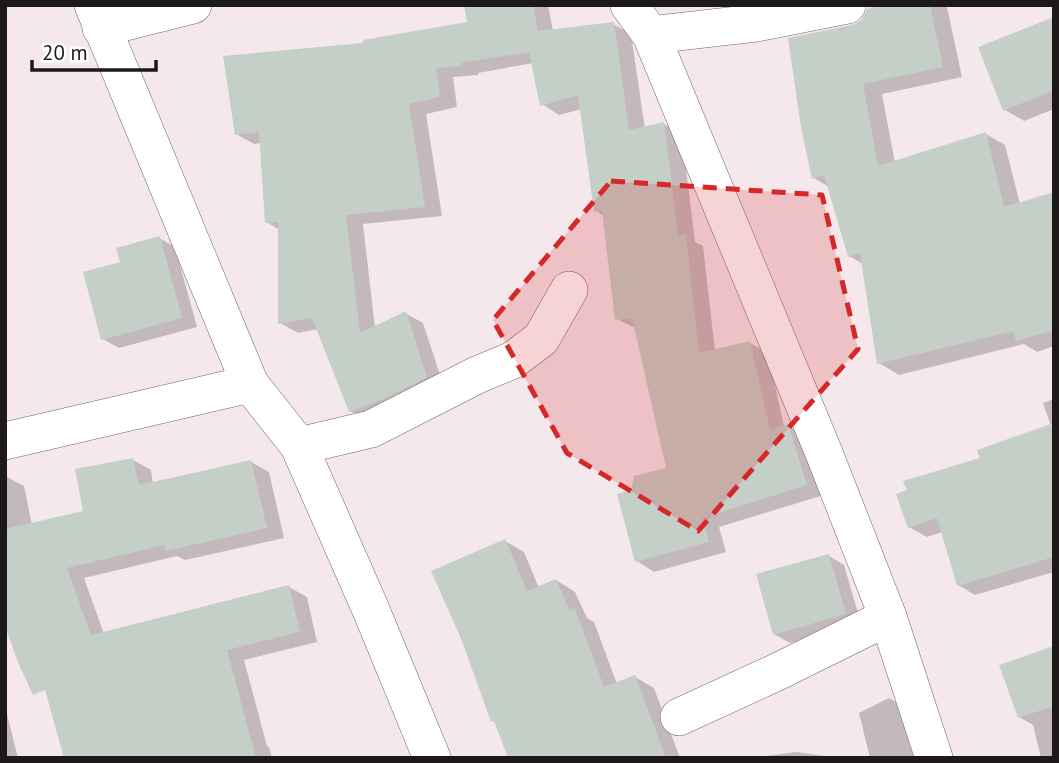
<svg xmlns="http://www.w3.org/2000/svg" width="1059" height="763" font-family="'PT Sans',sans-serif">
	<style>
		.shadow { fill: #0003 }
		.building { fill: #c4cfc7 }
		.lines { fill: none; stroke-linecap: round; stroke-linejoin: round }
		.street-casing { stroke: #70656a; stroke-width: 38 }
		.street { stroke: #fff; stroke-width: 37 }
		.marked { fill: #d62828; fill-opacity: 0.2; stroke: #d62828; stroke-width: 5; stroke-dasharray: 14 9; stroke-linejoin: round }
	</style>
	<rect width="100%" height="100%" fill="#f4e8ed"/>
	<!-- shadow -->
	<g class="shadow">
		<polygon points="465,5 548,5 553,31 613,24 631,34 645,129 664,124 682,135 695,242 703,246 715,351 750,343 768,353 784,427 788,426 806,436 824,495 719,527 726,552 654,572 637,561 632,491 668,469 637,329 617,319 604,216 596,211 582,109 559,115 542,104 533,63 478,73 478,75 453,77 457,107 426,114 442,216 363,224 375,328 405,313 423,323 444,387 368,421 350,411 318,329 298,333 280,323 280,230 266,222 261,143 254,144 236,134 365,45 469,23"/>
		<polygon points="888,5 944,5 947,7 962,77 882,94 895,163 986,134 1005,145 1020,204 1054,194 1054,346 1037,352 1024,344 899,375 879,363 863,264 849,256 829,187 814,178 852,27"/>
		<polygon points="1054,19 1054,109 1024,121 1005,110"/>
		<polygon points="159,238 175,247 197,327 119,348 103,339 122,263"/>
		<polygon points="1054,399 1054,572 975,595 958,585 942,532 927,537 909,527 982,459 1051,426 1043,403"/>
		<polygon points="133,460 151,470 153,484 251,462 269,472 284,538 185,560 177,556 84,578 104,634 289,587 307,597 317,642 244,660 267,746 269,747 272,758 66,758 13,569 5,571 5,476 24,486 32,525 85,512"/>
		<polygon points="505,541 524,552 539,588 556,580 575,592 587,618 594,622 617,684 635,677 654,688 680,758 510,758 496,723 493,721"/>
		<polygon points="829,556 844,565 861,623 790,643 774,634"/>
		<polygon points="1054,648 1054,758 1041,758 1033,725 1019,717"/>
		<polygon points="889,698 908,709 920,758 870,758 859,713"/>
		<polygon points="5,706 18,758 5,758"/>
		<polygon points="797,752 839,758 749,758"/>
	</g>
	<!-- building -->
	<g class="building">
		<polygon points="464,5 533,5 538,31 614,22 629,130 664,122 678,235 686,234 699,353 750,341 770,430 788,424 807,485 702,518 709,542 635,562 617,494 631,490 634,476 666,468 632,318 615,320 602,211 594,212 578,95 540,106 529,52 461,63 461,66 436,68 440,97 409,104 425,207 346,215 360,333 406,311 427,377 386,398 349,412 312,318 278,324 278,222 265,223 259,132 235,135 223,56 363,43 363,40 467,22"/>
		<polygon points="881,5 930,5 943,67 863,84 878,166 986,132 1004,207 1054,192 1054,330 1016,341 1013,331 877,364 860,253 848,257 824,175 812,179 801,127 788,38 852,25 861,20 867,9"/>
		<polygon points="1054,17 1054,90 1003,111 978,47"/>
		<polygon points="160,236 182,318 101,340 83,272 120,262 116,248"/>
		<polygon points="1054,423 1054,557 957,586 937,518 908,528 896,494 907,490 903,481 980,458 977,450"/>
		<polygon points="133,458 139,485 251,460 267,528 166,551 164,545 67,568 91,635 289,585 300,632 227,650 256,758 64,758 45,690 33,695 19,665 5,626 5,529 83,511 75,469"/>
		<polygon points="505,539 527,591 556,579 570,611 575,609 604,687 635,675 666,758 508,758 494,721 491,722 462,641 431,571"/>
		<polygon points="829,554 846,614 773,635 756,574"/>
		<polygon points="1054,646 1054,706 1018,718 999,665"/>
	</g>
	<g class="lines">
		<defs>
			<g id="street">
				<polyline points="93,5 250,384 299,446 371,610 432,758"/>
				<polyline points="629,5 651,35 824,453 888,617 934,758"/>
				<polyline points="101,28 193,5"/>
				<polyline points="651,35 756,23 847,5"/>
				<polyline points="5,441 250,384"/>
				<polyline points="299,446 371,429 477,375 513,360 541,339 569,290"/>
				<polyline points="679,717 779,671 888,617"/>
			</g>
		</defs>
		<!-- street casing -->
		<use href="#street" class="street-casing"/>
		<!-- street -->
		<use href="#street" class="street"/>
	</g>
	<!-- marked area -->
	<path class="marked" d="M611,181l211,14 36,154 -160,182 -131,-78 -74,-133z"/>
	<!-- border -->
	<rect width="1059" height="763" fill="none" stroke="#1d191b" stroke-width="14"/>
	<!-- scale -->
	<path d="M32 60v10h124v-10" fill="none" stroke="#1d191b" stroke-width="3.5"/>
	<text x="42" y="60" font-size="21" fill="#1d191b" stroke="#ffffff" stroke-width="5" paint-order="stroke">20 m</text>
</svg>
